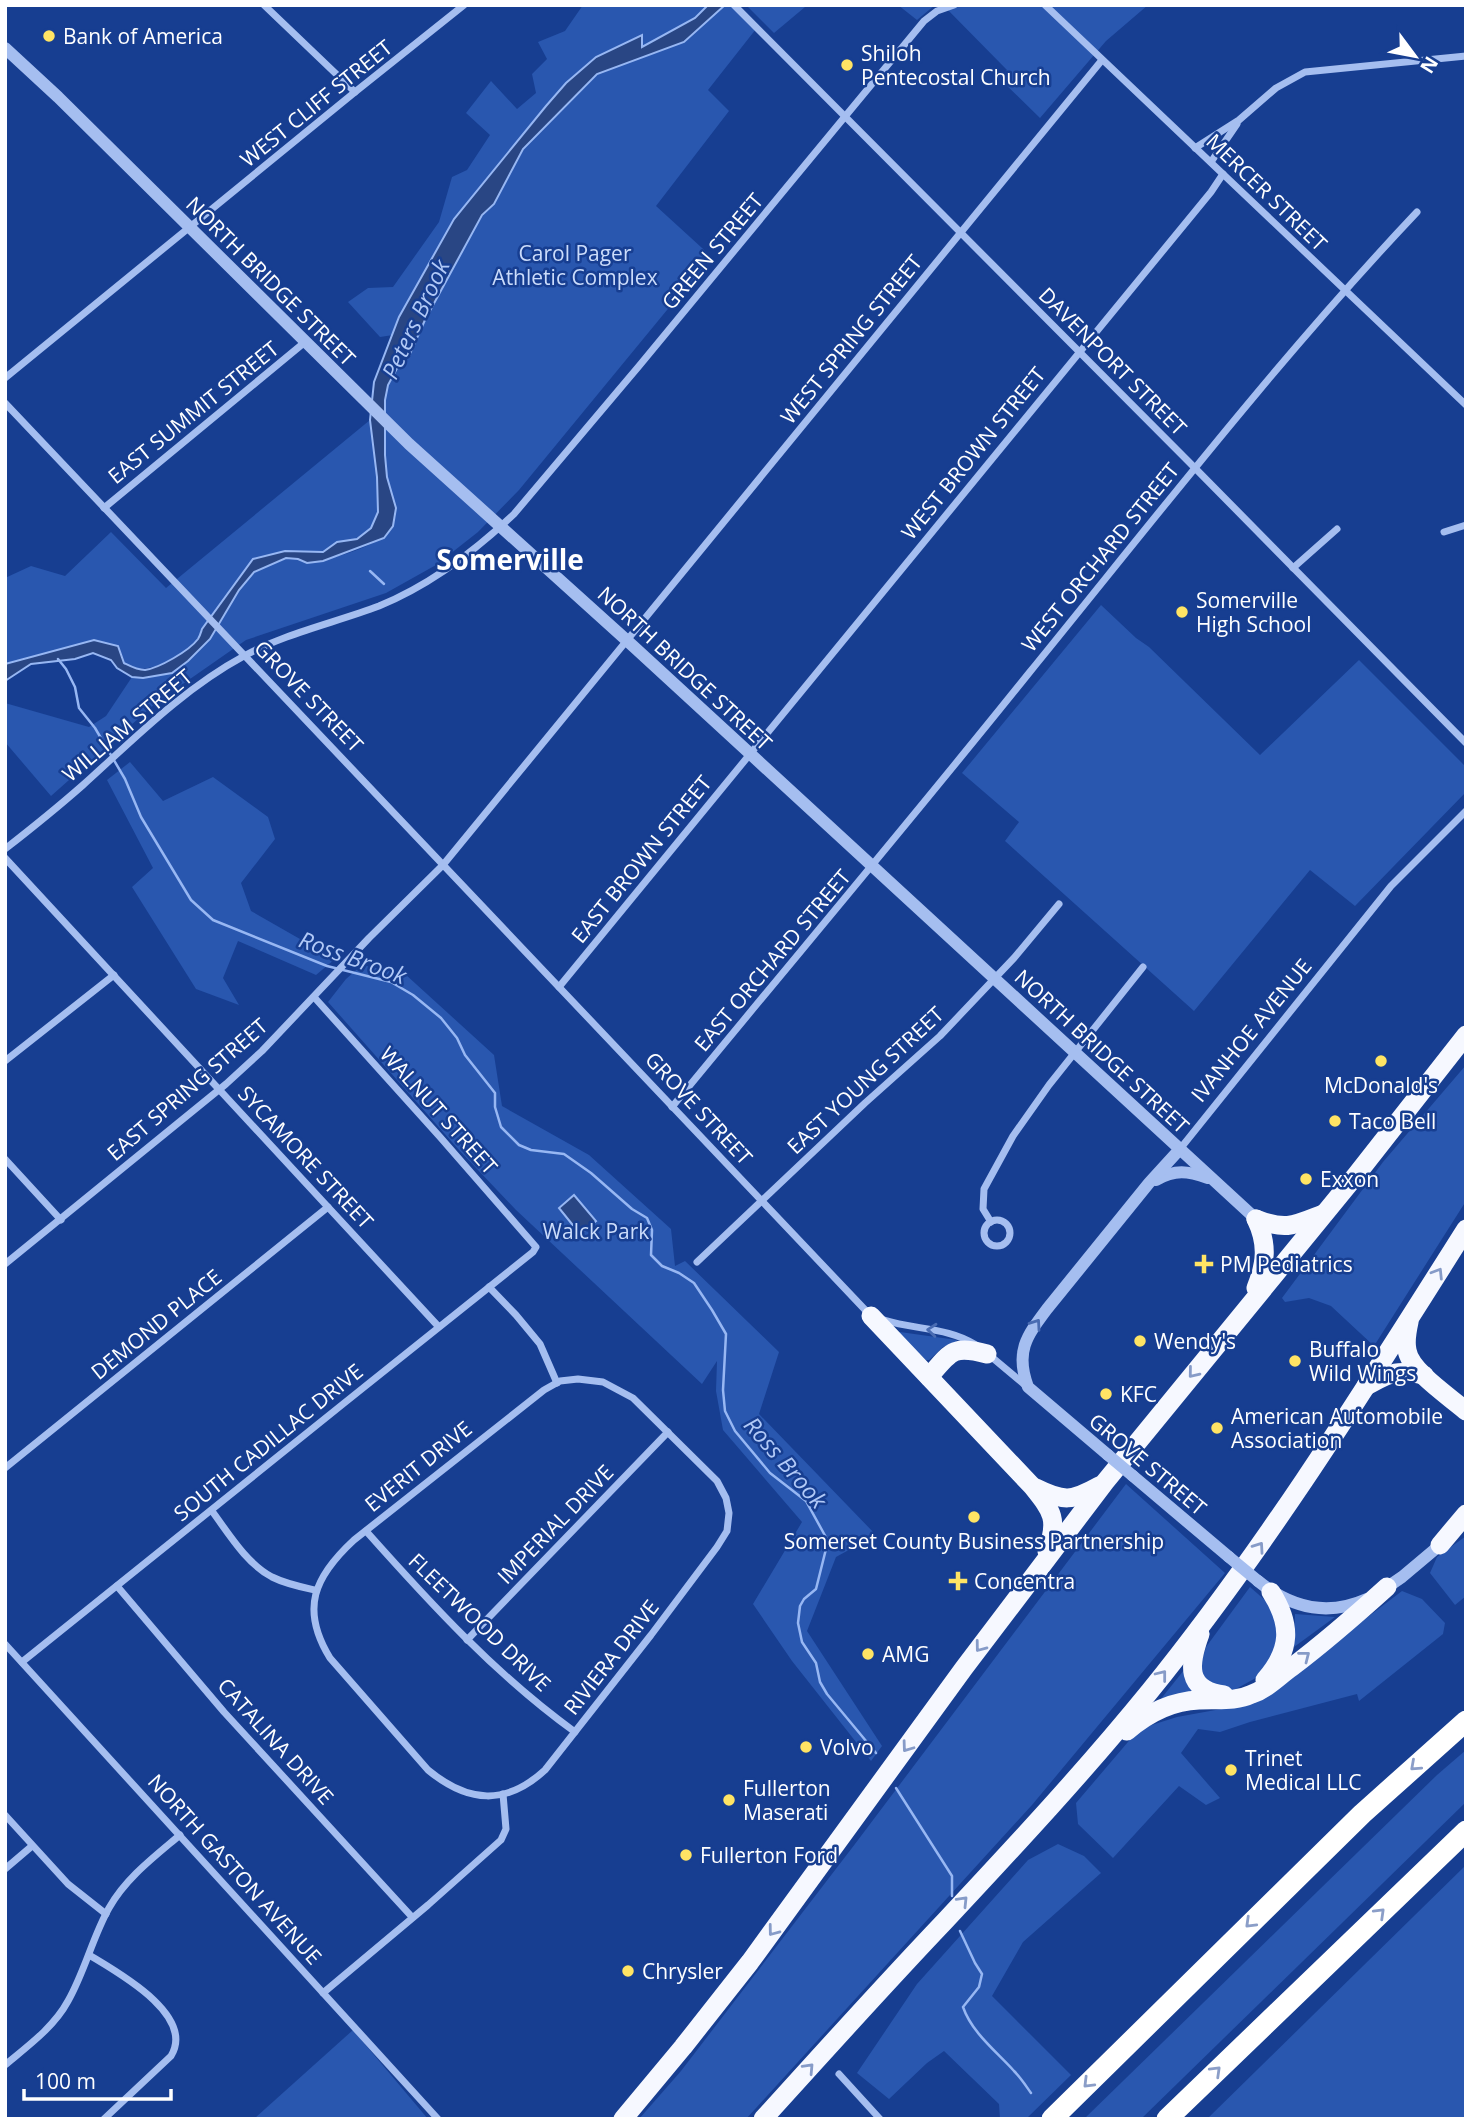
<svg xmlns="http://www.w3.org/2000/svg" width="1471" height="2124" font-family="'Open Sans',sans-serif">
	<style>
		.green { fill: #2957af }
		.water { fill: #294684; stroke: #97b7f3; stroke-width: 2 }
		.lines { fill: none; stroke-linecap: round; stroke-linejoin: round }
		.stream { stroke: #97b7f3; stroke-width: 2.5 }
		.minor { stroke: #a5bef0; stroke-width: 7 }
		.tertiary { stroke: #a5bef0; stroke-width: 12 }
		.trunk { stroke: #f6f8ff; stroke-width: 19 }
		.motorway { stroke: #fff; stroke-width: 21 }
		.tertiary-bridge { stroke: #a5bef0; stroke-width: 12 }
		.oneway { stroke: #869bc8 }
		.oneway2 { stroke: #496bb2 }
		.oneway3 { stroke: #8b9ec8 }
		.poi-dot { fill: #ffe464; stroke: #173e91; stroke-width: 2.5 }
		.labels { text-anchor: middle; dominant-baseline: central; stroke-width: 5; stroke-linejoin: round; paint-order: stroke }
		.poi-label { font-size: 21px; fill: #fff; stroke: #173e91; text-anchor: start }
		.street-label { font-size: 21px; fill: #fff; stroke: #173e91 }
		.park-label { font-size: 21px; fill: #cbdcfb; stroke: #173e91 }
		.water-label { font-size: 23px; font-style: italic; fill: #b1c9f7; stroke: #173e91 }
		.district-label { font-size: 28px; font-weight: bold; fill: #fff; stroke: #173e91 }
	</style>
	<rect width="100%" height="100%" fill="#173e91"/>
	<!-- green -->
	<g class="green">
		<path d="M583,5h149l24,24 -48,61 21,21 -73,95 57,52 -46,52 -148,180 -41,42 -42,33 -50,28 -140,47 -89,62 -106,94 -46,-54v-39l84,24 17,-11 26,-39c59,2 74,-34 102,-78 5,-10 13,-23 23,-29 11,-6 27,-14 39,-11 7,1 9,4 15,3 20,-2 72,-17 81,-35 9,-16 -2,-34 -5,-51 -4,-22 -5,-69 1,-90 5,-19 21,-38 31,-55l-39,6 -32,-35 20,-14 25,-1 46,-65 13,-45 15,-7 23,-35 -24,-22 25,-32 26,28 19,-16 -4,-19 15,-15 -9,-17 27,-11z"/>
		<polygon points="752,5 804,5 805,7 774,33 748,7"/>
		<polygon points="898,5 935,5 917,20"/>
		<polygon points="943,5 1148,5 1106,41 1040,118 1000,79 1007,70"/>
		<path d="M370,420l7,57 1,35 -6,16 -15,11 -20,3 -14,10 -38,-1 -32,8 -51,70c-1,3 -2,7 -4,10 -10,14 -47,34 -63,29 -15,-4 -29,-19 -41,-28l-89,24v-86l26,-12 34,10 46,-44 55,56z"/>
		<polygon points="1101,605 1136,638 1149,647 1260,755 1359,660 1466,767 1466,792 1355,906 1310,870 1194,1011 1005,841 1019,822 962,773"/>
		<polygon points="130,762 163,801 213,777 268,817 275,839 241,883 251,911 335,959 316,975 238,941 223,978 239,1005 196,989 132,887 153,868 107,780"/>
		<polygon points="362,965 405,974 494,1055 502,1106 589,1155 671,1229 675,1266 685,1261 779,1352 759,1414 876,1535 836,1557 807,1631 882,1746 871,1761 792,1661 753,1604 802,1522 723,1430 716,1391 717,1361 702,1384 516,1210 459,1150 328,1002 346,979"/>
		<polygon points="1466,1065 1466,1201 1374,1346 1331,1306 1309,1298 1285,1302 1282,1298 1383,1162"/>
		<polygon points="900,1332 957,1340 956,1342 943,1347 929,1360 926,1360 899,1334"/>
		<polygon points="1126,1484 1225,1573 1032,1805 746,2119 639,2119 681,2071 855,1844"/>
		<polygon points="1466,1536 1466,1596 1455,1605 1430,1573 1437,1557"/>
		<polygon points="1250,1587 1274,1608 1281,1634 1263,1674 1234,1690 1212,1688 1199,1670 1206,1647"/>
		<polygon points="1402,1591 1422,1599 1445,1623 1443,1634 1359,1701 1357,1694 1250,1722 1220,1732 1198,1729 1181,1753 1220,1798 1206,1805 1179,1786 1113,1858 1078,1824 1076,1803 1139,1729 1177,1717 1254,1703"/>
		<polygon points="1295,1614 1335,1617 1294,1647"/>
		<polygon points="1184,1670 1197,1694 1160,1700"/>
		<polygon points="1466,1750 1466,1802 1141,2119 1084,2119 1437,1775"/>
		<polygon points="1058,1844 1084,1856 1101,1873 1023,1942 992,1996 1071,2075 1026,2119 1000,2119 999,2104 944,2051 927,2063 889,2099 857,2073 917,1984 1028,1860"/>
		<polygon points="1466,1865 1466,2119 1207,2119"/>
		<polygon points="353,2030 428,2119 255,2119 255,2118"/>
	</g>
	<!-- water -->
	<g class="water">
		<path d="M708,5h17l-41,37 -87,32 -74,75 -29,55 -12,11 -57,105 -16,36 -8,5 -13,24 -3,15v55l2,22 9,31 -3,18 -9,12 -61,23 -16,2 -9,-4 -12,-1 -32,14 -15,18 -29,49 -22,22 -16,12 -29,5 -11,-1 -15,-9 -6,-8 -18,-7 -18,6 -44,5 -26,17v-17l89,-24 24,6 6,17c6,3 13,7 21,7 14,-2 44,-19 53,-31 2,-3 3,-7 4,-10l51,-70 32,-8 38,1 14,-10 20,-3 14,-11 7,-16 -1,-35 -7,-57 4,-38 25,-65 55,-98 92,-113 20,-23 30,-26 46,-22v12l53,-29z"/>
		<polygon points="574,1195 596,1221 580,1234 559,1208"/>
	</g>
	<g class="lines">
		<!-- stream -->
		<g class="stream">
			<polyline points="370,571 384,584"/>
			<polyline points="58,659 66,669 75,687 79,708 95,728 125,779 141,817 191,900 213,920 327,966 391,982 413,995 441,1018 457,1038 465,1055 495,1093 495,1107 501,1127 519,1145 531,1150 564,1154 591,1173 632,1209 647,1218 652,1230 651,1255 662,1266 679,1273 694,1283 712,1310 726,1334 723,1390 725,1411 735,1431 770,1473 806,1501 828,1541 816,1589 804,1599 800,1606 798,1623 802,1642 816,1663 820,1682 827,1694 876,1753"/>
			<polyline points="896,1788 952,1876 952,1896"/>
			<path d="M960,1931l15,32 7,11 -3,13 -16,20c9,26 34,45 51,64 7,7 12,15 17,22"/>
		</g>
		<!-- minor -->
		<g class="minor">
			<polyline points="264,5 355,92"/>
			<polyline points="734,5 1189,462 1466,743"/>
			<polyline points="1045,5 1466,405"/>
			<polyline points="1195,148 1239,120 1276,88 1305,72 1466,56"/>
			<polyline points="1211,162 1237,124"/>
			<polyline points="5,378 355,92 464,5"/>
			<polyline points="5,403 870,1315"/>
			<polyline points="104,508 305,342"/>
			<polyline points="1444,532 1466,525"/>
			<polyline points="1293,568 1337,529"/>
			<path d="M5,849c27,-21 53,-42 78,-64 51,-46 100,-96 161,-129 42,-23 90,-33 135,-50 49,-20 97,-56 135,-92l125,-148 285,-345 13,-10 17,-6"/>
			<polyline points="5,858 438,1326"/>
			<polyline points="559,987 1211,192 1223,174"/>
			<polyline points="5,1061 114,975"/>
			<path d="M672,1107c119,-145 240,-288 357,-434 127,-156 250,-315 388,-461"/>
			<polyline points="1180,1149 1391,886 1466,811"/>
			<polyline points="5,1159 61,1220"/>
			<circle cx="997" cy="1233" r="13"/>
			<polyline points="991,1222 983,1209 984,1189 1013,1136 1049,1085 1143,967"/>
			<polyline points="697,1262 865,1103 940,1036 1014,958 1059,904"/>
			<polyline points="5,1264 226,1084 262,1051 369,938 443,865 1102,60"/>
			<polyline points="489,1287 516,1315 540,1344 557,1383"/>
			<path d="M884,1320c31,10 64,7 92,25"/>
			<polyline points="988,1354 1025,1385"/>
			<path d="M578,1379l25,3 30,16 84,83 9,17 3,15 -2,18 -10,16 -66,88 -106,135c-39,36 -77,33 -117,0l-98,-112c-30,-49 -16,-81 24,-118l190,-150 16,-9z"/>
			<polyline points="5,1468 328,1207"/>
			<path d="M212,1511c17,23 34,52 60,66 14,7 29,10 43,13"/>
			<path d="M366,1531c65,73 130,144 209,201"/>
			<polyline points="117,1586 224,1712 412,1917"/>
			<polyline points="467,1640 668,1432"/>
			<polyline points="5,1644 438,2119"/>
			<path d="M22,1662c171,-137 340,-274 511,-410l3,-5 -96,-110 -126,-140"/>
			<polyline points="5,1815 68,1884 106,1914"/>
			<polyline points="5,1869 32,1846"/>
			<path d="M89,1955c28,17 107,60 82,101l-67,63"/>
			<polyline points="323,1993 428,1905 501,1840 506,1829 503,1794"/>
			<path d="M5,2065c23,-19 49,-38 63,-64 17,-30 25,-65 41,-93 17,-30 45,-51 71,-73"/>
			<polyline points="839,2074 880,2119"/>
		</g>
		<!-- tertiary -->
		<g class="tertiary">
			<polyline points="5,48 58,97 409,444 633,646 1256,1219"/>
			<path d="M1156,1180c19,-11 32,-9 52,-2"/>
			<path d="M1108,1455l-80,-68c-13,-35 -2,-50 19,-78l102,-126 31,-34"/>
			<polyline points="1133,1476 1229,1557"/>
			<path d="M1258,1581c33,27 69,36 109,18"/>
			<polyline points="1383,1590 1402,1577 1446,1540"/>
		</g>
		<!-- trunk -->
		<g class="trunk">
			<path d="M1256,1219c12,25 10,44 0,69"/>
			<path d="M1256,1219c30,12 39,6 67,-5"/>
			<path d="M871,1316l161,170c20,25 27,33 15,65"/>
			<path d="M1409,1322c-2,9 -4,19 -2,28 3,21 43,47 59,61"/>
			<path d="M929,1377c22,-26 24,-32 58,-23"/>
			<path d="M1366,1386c25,-13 29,-17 58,-11"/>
			<path d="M1036,1488c28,14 36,13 63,-2"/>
			<polyline points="1440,1545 1466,1514"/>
			<path d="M1200,1634c-11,30 -15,56 24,61"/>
			<path d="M1265,1680c26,-30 27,-55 6,-88"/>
			<path d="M1127,1731c21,-18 44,-30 72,-31 19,-1 36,2 53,-6 15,-5 27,-18 40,-27 33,-25 64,-52 95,-80"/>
			<polyline points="623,2119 683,2047 750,1962 964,1668 1105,1482 1357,1174 1466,1035"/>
			<path d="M763,2119c60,-66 120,-133 182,-198 70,-75 140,-150 205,-230 118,-146 216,-304 316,-462"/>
		</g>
		<!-- motorway -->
		<g class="motorway">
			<polyline points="1052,2119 1362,1814 1466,1721"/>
			<polyline points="1167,2119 1466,1831"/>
		</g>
		<!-- tertiary-bridge -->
		<g class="tertiary-bridge">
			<polyline points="1108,1455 1133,1476"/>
			<polyline points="1229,1557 1258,1581"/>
		</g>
	</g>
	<!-- one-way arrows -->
	<defs><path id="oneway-chevron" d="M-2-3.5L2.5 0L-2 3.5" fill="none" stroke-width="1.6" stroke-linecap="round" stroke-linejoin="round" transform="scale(1.75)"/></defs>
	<g class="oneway">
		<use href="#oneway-chevron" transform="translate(1438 1273) rotate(-58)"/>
		<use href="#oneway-chevron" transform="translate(1193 1373) rotate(129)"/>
		<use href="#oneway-chevron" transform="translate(1259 1547) rotate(-55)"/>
		<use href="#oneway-chevron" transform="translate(980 1647) rotate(127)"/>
		<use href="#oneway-chevron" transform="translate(1305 1656) rotate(-38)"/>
		<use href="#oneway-chevron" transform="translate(1162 1675) rotate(-52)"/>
		<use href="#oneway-chevron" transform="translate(907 1747) rotate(126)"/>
		<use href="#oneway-chevron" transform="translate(963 1901) rotate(-46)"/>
		<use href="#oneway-chevron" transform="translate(773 1931) rotate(127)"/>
		<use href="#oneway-chevron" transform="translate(809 2068) rotate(-47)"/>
	</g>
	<g class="oneway2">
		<use href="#oneway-chevron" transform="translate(1036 1324) rotate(-55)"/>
		<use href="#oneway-chevron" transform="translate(932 1330) rotate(-175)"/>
	</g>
	<g class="oneway3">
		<use href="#oneway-chevron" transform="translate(1415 1766) rotate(138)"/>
		<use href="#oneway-chevron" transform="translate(1380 1913) rotate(-44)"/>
		<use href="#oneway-chevron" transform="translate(1250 1923) rotate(136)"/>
		<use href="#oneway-chevron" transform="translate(1216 2071) rotate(-44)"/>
		<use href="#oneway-chevron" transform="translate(1088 2083) rotate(135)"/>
	</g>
	<!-- markers -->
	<g class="poi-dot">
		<circle cx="49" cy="36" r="7"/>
		<circle cx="847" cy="65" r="7"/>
		<circle cx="1182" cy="612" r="7"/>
		<circle cx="1381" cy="1061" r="7"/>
		<circle cx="1335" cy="1121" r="7"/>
		<circle cx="1306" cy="1179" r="7"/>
		<path d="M1200.5 1253.5h7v7h7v7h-7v7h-7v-7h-7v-7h7z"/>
		<circle cx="1140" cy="1341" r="7"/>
		<circle cx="1295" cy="1361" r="7"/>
		<circle cx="1106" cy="1394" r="7"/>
		<circle cx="1217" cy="1428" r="7"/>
		<circle cx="974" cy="1517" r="7"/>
		<path d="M954.5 1570.5h7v7h7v7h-7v7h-7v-7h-7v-7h7z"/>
		<circle cx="868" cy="1654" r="7"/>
		<circle cx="806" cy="1747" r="7"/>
		<circle cx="1231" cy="1770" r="7"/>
		<circle cx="729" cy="1800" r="7"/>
		<circle cx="686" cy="1855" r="7"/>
		<circle cx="628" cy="1971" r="7"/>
	</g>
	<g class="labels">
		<!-- poi labels -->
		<g class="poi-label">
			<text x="63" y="36">Bank of America</text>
			<text x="861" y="53">Shiloh<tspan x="861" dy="24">Pentecostal Church</tspan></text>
			<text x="1196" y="600">Somerville<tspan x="1196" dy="24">High School</tspan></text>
			<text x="1381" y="1085" text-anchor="middle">McDonald's</text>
			<text x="1349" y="1121">Taco Bell</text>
			<text x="1320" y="1179">Exxon</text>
			<text x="1220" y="1264">PM Pediatrics</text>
			<text x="1154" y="1341">Wendy's</text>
			<text x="1309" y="1349">Buffalo<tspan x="1309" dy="24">Wild Wings</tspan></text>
			<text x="1120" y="1394">KFC</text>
			<text x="1231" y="1416">American Automobile<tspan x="1231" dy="24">Association</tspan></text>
			<text x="974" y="1541" text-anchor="middle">Somerset County Business Partnership</text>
			<text x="974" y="1581">Concentra</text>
			<text x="882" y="1654">AMG</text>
			<text x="820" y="1747">Volvo</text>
			<text x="1245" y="1758">Trinet<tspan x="1245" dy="24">Medical LLC</tspan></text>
			<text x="743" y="1788">Fullerton<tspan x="743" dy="24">Maserati</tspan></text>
			<text x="700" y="1855">Fullerton Ford</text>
			<text x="642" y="1971">Chrysler</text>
		</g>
		<!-- street labels -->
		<g class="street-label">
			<text transform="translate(316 103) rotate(-39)">WEST CLIFF STREET</text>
			<text transform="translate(1267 192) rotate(44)">MERCER STREET</text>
			<text transform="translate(712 251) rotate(-50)">GREEN STREET</text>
			<text transform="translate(271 281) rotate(45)">NORTH BRIDGE STREET</text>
			<text transform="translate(851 339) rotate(-51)">WEST SPRING STREET</text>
			<text transform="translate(1113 361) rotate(45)">DAVENPORT STREET</text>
			<text transform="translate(193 412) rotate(-39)">EAST SUMMIT STREET</text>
			<text transform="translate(973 453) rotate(-51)">WEST BROWN STREET</text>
			<text transform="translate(1100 557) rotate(-51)">WEST ORCHARD STREET</text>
			<text transform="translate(685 668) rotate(43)">NORTH BRIDGE STREET</text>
			<text transform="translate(309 696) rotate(46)">GROVE STREET</text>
			<text transform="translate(127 725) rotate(-40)">WILLIAM STREET</text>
			<text transform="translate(641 859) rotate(-51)">EAST BROWN STREET</text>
			<text transform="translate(772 960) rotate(-50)">EAST ORCHARD STREET</text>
			<text transform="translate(1251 1030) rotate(-51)">IVANHOE AVENUE</text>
			<text transform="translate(1102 1051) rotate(43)">NORTH BRIDGE STREET</text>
			<text transform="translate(865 1080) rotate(-43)">EAST YOUNG STREET</text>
			<text transform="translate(187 1089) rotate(-41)">EAST SPRING STREET</text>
			<text transform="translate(699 1108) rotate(47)">GROVE STREET</text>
			<text transform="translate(439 1110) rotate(48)">WALNUT STREET</text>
			<text transform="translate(306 1157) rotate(47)">SYCAMORE STREET</text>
			<text transform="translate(156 1324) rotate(-39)">DEMOND PLACE</text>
			<text transform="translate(268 1442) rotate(-39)">SOUTH CADILLAC DRIVE</text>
			<text transform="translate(1148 1464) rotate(40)">GROVE STREET</text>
			<text transform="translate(418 1466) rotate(-39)">EVERIT DRIVE</text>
			<text transform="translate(555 1524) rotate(-46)">IMPERIAL DRIVE</text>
			<text transform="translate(480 1622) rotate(44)">FLEETWOOD DRIVE</text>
			<text transform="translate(611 1657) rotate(-52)">RIVIERA DRIVE</text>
			<text transform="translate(276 1741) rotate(48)">CATALINA DRIVE</text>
			<text transform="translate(235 1869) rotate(48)">NORTH GASTON AVENUE</text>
		</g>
		<!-- park labels -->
		<g class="park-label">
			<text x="575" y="253">Carol Pager<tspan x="575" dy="24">Athletic Complex</tspan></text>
			<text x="596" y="1231">Walck Park</text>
		</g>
		<!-- water labels -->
		<g class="water-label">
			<text transform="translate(415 319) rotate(-65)">Peters Brook</text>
			<text transform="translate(353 957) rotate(20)">Ross Brook</text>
			<text transform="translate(786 1462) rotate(49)">Ross Brook</text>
		</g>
		<!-- district labels -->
		<g class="district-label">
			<text x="510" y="559">Somerville</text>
		</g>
	</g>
	<!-- border -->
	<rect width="1471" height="2124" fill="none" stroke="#ffffff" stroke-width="14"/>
	<!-- north arrow -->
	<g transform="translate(1415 56) rotate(122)" stroke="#173e91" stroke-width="5" paint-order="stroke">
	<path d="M0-5L12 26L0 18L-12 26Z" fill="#ffffff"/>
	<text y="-10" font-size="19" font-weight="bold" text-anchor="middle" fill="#ffffff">N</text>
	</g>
	<!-- scale -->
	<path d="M24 2089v10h147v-10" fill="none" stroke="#ffffff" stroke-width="3.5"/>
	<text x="35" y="2089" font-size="21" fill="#ffffff" stroke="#173e91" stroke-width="5" paint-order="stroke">100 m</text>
</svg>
